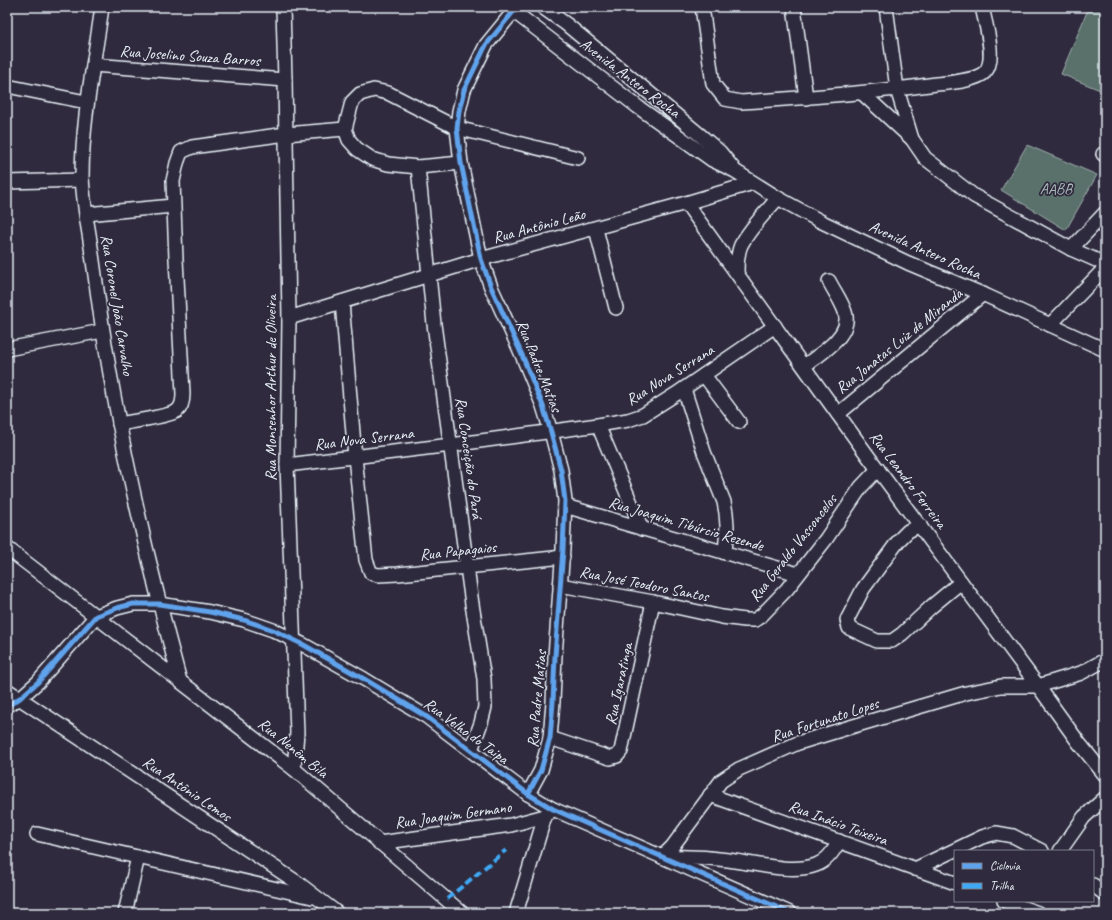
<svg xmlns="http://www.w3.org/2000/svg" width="1112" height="920" font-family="Caveat,sans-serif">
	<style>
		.green { fill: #5a706a; stroke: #a1b0b1 }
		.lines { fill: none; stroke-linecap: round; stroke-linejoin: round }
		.minor-casing { stroke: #e8f1f8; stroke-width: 16 }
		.minor { stroke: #2f2a3d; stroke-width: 13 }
		.quiet { stroke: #3fa9f5; stroke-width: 4; stroke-dasharray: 8 4; stroke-linecap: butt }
		.cycleway-casing { stroke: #2f2a3d; stroke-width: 8 }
		.cycleway { stroke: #60a3ed; stroke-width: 5 }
		.labels { text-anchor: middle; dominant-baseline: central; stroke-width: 3.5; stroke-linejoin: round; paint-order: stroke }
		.street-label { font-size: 16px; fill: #e8f1f8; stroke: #2f2a3d }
		.park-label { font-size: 16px; fill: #a8b7b8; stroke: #2f2a3d }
	</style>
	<rect width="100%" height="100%" fill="#2f2a3d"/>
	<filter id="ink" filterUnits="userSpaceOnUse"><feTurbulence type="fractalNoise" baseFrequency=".025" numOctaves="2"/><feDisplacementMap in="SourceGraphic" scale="8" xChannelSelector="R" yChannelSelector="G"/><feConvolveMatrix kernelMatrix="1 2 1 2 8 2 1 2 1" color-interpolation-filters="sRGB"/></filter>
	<g filter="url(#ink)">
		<!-- green -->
		<g class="green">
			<polygon points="1089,7 1105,8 1105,92 1061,74"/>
			<polygon points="1027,145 1097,175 1066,230 1001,190"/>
		</g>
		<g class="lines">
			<defs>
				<g id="minor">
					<path d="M102,7c-8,58 -20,112 -20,171 1,15 3,30 5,44 4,23 7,46 10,68 18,133 48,262 83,391"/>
					<polyline points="283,7 285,80 289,318 287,465 297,733 294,769"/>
					<polyline points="508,7 638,107 712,160 735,171 778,198 820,221 908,263 987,296 1105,350"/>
					<polyline points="519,7 513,12 486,45 464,90 459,111 457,128 461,163 481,259 491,287 522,355 543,406 551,432 561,470 565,501 563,549 555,656 553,702 550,738 541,770 528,794"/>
					<polyline points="542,7 566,24 700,135 720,152 733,168"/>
					<path d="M702,7l11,77 12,15 16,3c63,-4 126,-9 188,-17 14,-2 46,-3 56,-13 12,-12 0,-50 -3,-65"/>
					<polyline points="794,7 806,98"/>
					<polyline points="886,7 897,89 912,139 925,158 974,196 1071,249 1105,264"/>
					<polyline points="93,65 285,80"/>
					<polyline points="7,86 86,102"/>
					<polyline points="862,93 912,139"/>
					<polyline points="1103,154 1105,155"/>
					<polyline points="461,163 418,167 388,164 372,159 357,149 349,140 345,129 352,102 360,94 374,90 388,93 457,128 578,158"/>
					<polyline points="418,167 434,324 472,604 484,679 485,707 481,723 471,750"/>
					<polyline points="7,182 82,180"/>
					<polyline points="686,203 868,456 1038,686 1079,743 1105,775"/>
					<polyline points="86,214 173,206"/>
					<polyline points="596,229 616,308"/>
					<polyline points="1071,249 1105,213"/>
					<path d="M737,273c0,-9 0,-19 4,-28 9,-17 24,-32 37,-47"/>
					<polyline points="342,302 355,457 366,560 371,573 378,575 398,574 563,557"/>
					<polyline points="289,318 481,259 686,203 753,183"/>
					<polyline points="1050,325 1105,268"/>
					<polyline points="7,349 102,331"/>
					<path d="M804,366c15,-11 49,-31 41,-54 -3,-10 -11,-21 -16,-31"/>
					<polyline points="704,375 739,422"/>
					<polyline points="684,389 704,452 724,502 726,513 727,526 725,553"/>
					<polyline points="838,414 983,294"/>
					<path d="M119,424c11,-2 51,-8 58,-13 5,-4 6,-12 6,-17l-7,-135 -3,-78 4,-18 4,-11 11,-5 94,-13 59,-5"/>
					<polyline points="598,425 642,529"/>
					<polyline points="287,465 451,445 598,425 628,420 643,415 676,394 775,326"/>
					<polyline points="565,506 798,574"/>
					<polyline points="920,525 908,531 899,540 863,589 847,620 849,628 877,641 892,641 902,634 932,606 961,582"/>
					<polyline points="7,548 294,769 462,913"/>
					<polyline points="560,585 653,602 722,617 745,620 755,620 762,615 787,589 826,539 861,487 878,469"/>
					<polyline points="7,690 298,883 337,913"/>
					<polyline points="7,706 20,698 38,682 96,616 117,608 133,604 159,604 210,612 244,620 273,630 302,644 364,679 427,717 528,794 553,809 790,913"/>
					<polyline points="550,738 610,758 617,756 621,751 653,602"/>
					<polyline points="710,795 955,883"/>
					<polyline points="37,834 312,897"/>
					<polyline points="379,843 511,825 545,816 553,809"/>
					<polyline points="1060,851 1084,817 1105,798"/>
					<polyline points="662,857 672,847 721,781 739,769 798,743 847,728 966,693 1001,686 1038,686 1081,673 1105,660"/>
					<path d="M666,857c21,-1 41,0 62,3 25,3 64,14 88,5 11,-4 18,-14 23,-24"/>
					<polyline points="915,869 982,837 996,833 1013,836 1042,851"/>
					<polyline points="1093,885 1105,894"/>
					<polyline points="1004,901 1038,913"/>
					<polyline points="125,913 138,857"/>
					<polyline points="516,913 545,816"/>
				</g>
			</defs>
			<!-- minor casing -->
			<use href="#minor" class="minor-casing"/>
			<!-- minor -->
			<use href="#minor" class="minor"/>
			<!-- quiet -->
			<polyline class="quiet" points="447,899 506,850"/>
			<defs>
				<g id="cycleway">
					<polyline points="519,7 513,12 486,45 464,90 459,111 457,128 461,163 481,259 491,287 522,355 543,406 551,432 561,470 565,501 563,549 555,656 553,702 550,738 541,770 528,794"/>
					<polyline points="7,706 20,698 38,682 96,616 117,608 133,604 159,604 210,612 244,620 273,630 302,644 364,679 427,717 528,794 553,809 790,913"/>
				</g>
			</defs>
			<!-- cycleway casing -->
			<use href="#cycleway" class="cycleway-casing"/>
			<!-- cycleway -->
			<use href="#cycleway" class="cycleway"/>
		</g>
	</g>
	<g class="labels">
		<!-- street labels -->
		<g class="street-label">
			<text transform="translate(190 56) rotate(4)">Rua Joselino Souza Barros</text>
			<text transform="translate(630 78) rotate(37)">Avenida Antero Rocha</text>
			<text transform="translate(539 226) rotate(-15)">Rua Antônio Leão</text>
			<text transform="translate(925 250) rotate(24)">Avenida Antero Rocha</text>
			<text transform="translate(117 305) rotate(81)">Rua Coronel João Carvalho</text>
			<text transform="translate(899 341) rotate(-39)">Rua Jonatas Luiz de Miranda</text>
			<text transform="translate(539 366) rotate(68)">Rua Padre Matias</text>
			<text transform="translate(670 375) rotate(-32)">Rua Nova Serrana</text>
			<text transform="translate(271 388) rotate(-90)">Rua Monsenhor Arthur de Oliveira</text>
			<text transform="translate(364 439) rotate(-7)">Rua Nova Serrana</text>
			<text transform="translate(469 458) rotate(82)">Rua Conceição do Pará</text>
			<text transform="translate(908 480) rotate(53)">Rua Leandro Ferreira</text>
			<text transform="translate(686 524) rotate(16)">Rua Joaquim Tibúrcio Rezende</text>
			<text transform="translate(793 548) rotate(-52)">Rua Geraldo Vasconcelos</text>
			<text transform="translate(458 551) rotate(-6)">Rua Papagaios</text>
			<text transform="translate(644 584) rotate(11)">Rua José Teodoro Santos</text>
			<text transform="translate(619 684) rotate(-78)">Rua Igaratinga</text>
			<text transform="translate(537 699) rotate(-85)">Rua Padre Matias</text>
			<text transform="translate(825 720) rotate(-18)">Rua Fortunato Lopes</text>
			<text transform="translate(466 731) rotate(36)">Rua Velho do Taipa</text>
			<text transform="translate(293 748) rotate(39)">Rua Nenêm Bila</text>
			<text transform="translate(187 789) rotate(34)">Rua Antônio Lemos</text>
			<text transform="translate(453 815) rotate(-8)">Rua Joaquim Germano</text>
			<text transform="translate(838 823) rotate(20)">Rua Inácio Teixeira</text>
		</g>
		<!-- park labels -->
		<g class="park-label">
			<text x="1056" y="189">AABB</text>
		</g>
	</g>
	<!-- margin -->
	<rect width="1112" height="920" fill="none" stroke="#2f2a3d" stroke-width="24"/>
	<rect x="12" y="12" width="1088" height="896" fill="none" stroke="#e8f1f8" stroke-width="1.5" filter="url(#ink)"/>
	<!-- legend -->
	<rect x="954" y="850" width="140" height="52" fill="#2f2a3d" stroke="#797a88"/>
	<rect x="962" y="863" width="20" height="6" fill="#60a3ed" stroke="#797a88"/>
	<text x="990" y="870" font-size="12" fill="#e8f1f8">Ciclovia</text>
	<rect x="962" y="883" width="20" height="6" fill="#3fa9f5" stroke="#797a88"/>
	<text x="990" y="890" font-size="12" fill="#e8f1f8">Trilha</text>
</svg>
